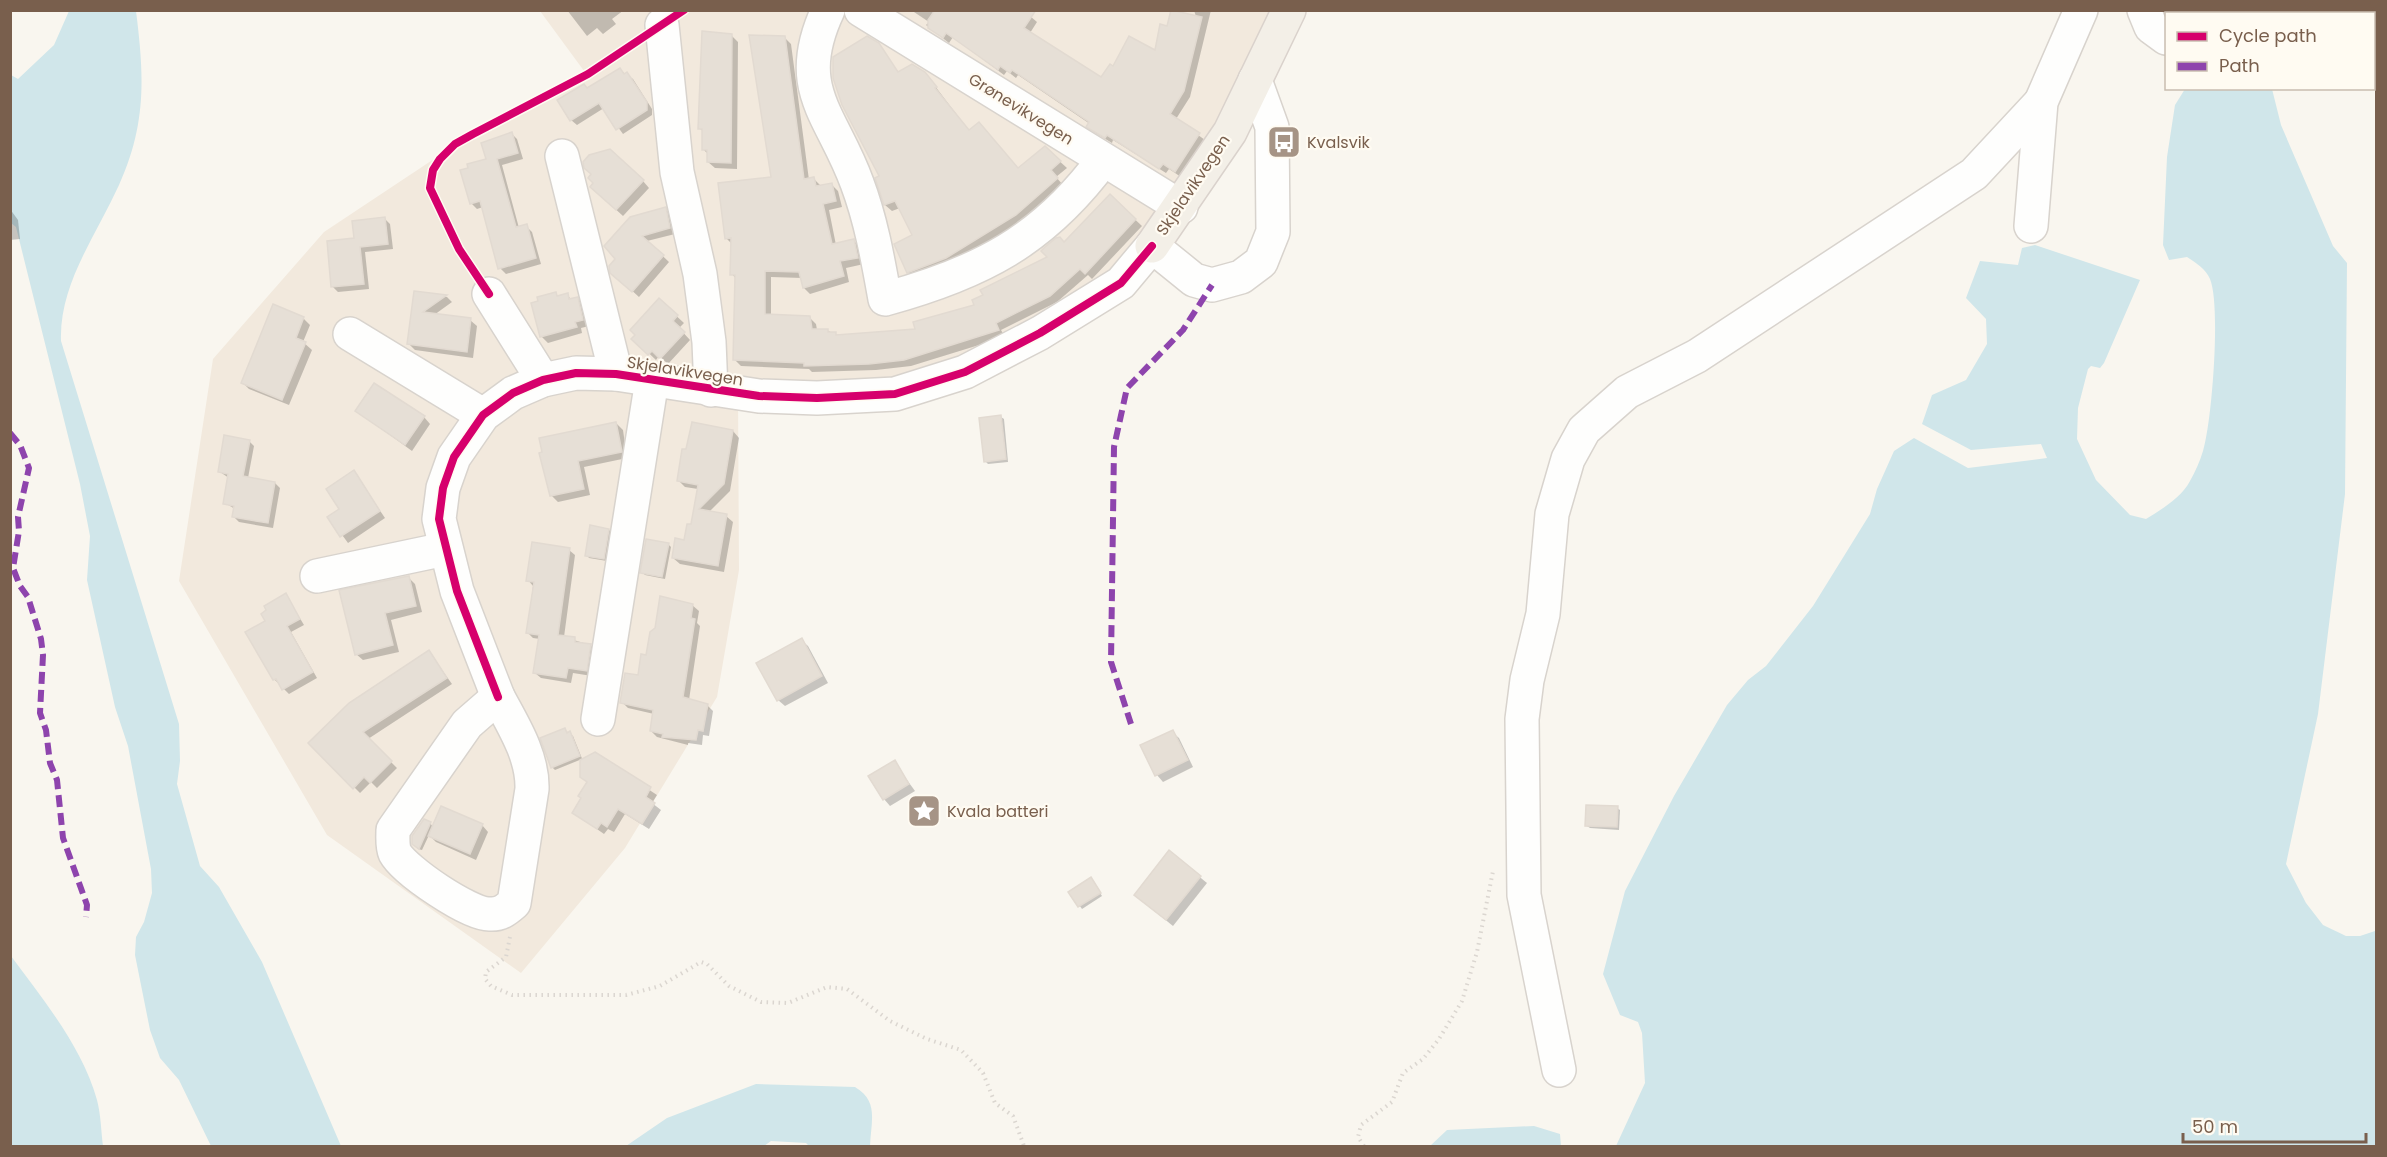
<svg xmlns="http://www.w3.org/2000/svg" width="2387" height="1157" font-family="Poppins,sans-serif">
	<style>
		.residential { fill: #f2e9dd }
		.water { fill: #d0e6ea }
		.shadow { fill: #0003 }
		.building { fill: #e6dfd6; stroke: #e2dad1; stroke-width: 1.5 }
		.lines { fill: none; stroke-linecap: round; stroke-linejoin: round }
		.minor-casing { stroke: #d8d3cd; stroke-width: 36 }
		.major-casing { stroke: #dad2cc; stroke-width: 36 }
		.path { stroke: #dbd6d0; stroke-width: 4; stroke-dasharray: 1.5 4.5; stroke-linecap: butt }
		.minor { stroke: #fefefd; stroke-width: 33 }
		.major { stroke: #f3efe7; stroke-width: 33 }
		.quiet { stroke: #8e44ad; stroke-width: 6; stroke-dasharray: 12 6; stroke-linecap: butt }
		.cycleway-casing { stroke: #fffbf2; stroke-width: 11 }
		.cycleway { stroke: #d6006c; stroke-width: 8 }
		.labels { text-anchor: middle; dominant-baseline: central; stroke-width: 4.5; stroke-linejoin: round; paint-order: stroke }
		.street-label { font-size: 16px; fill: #795f4d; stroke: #fffbf2 }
		.poi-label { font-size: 16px; fill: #795f4d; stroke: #fffbf2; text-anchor: start }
	</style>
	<rect width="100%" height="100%" fill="#f9f6ef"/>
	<!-- residential -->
	<polygon class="residential" points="540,11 1288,11 1151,245 974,372 738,392 739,570 717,697 625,848 521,973 327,835 179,581 213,359 324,232 452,147 587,75"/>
	<!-- water -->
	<g class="water">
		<path d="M69,11h67c8,64 11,112 -17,174 -23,51 -60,99 -58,156l118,383 1,37 -3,23 23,82 19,21 43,75 79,184h-130l-32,-66 -19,-22 -10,-28 -15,-75 1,-18 8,-15 8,-29 -1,-24 -23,-123 -13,-39 -28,-127 3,-44 -10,-52 -64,-257 -5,-4v-148l7,4 36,-34z"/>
		<path d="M2185,89h87l9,36 52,121 14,17 -2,231 -27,220 -32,150 20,39 17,22 23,11h14l15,-5 1,4v211h-760l29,-63 -3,-50 -4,-11 -18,-7 -17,-41 22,-83 49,-95 53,-91 21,-25 18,-14 47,-60 57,-92 7,-25 17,-38 20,-13 54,30 79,-10 -6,-14 -70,6 -49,-26 10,-29 34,-15 21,-36 -1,-25 -20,-21 14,-37 38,4 4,-17 13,-3 105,35 -36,83 -4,5 -9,-2 -3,3 -10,39 -1,31 19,41 34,35 16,4c16,-10 35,-21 44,-38 5,-9 10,-20 13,-30 9,-29 18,-146 7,-172 -4,-10 -14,-16 -23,-22l-18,3 -6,-15 4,-88 8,-52z"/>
		<path d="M11,956c31,42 72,92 86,144 4,15 4,31 6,46h-92z"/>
		<path d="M756,1084l99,3c24,14 16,34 15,59h-61l-3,-3 -35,-2 -7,5h-138l41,-28z"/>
		<polygon points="1534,1126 1560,1134 1561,1146 1430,1146 1447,1130"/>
	</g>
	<!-- shadow -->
	<g class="shadow">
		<polygon points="567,10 624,10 612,19 616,24 603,34 597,28 587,36"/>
		<polygon points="911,10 1023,10 1037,22 1030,33 1102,79 1113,68 1156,52 1168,27 1196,17 1194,10 1211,10 1190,97 1176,119 1205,140 1181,177 1169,169 1166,173 1113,140 1112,143 1094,132 1088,126 1090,124 1018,75 1016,78 1007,71 1004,75 953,37 949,43 926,25 929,22"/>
		<polygon points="732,36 738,42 737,169 715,168 708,162 708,154 703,149 704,132 699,128"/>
		<polygon points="784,37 791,44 809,180 814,179 820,185 832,185 838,191 842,207 829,210 836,245 854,241 860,247 864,264 846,268 849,282 810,294 804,288 802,278 771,277 771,315 809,317 816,324 817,330 827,330 839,337 917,330 976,306 1050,258 1110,196 1142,226 1092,279 1088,275 1057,302 1001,330 1005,337 911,366 876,370 812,372 809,369 741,366 734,359 736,279 732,274 733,245 726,238 772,178"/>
		<polygon points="878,45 899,73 925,73 970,132 1019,170 1045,148 1067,168 1056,177 1063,185 1022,221 953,264 915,279 908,272 914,235 900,208 892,211 885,205 877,178 881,177"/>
		<polygon points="620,70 633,79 652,109 652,115 623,134 604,108 577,125 571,120 588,90"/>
		<polygon points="511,133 517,139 523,159 502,165 519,228 526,226 532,232 541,264 506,274 500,268 483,207 477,209 471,203 488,160"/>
		<polygon points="643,181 649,188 623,216 598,193"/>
		<polygon points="10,209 18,220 20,239 10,240"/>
		<polygon points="665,209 671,215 675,234 647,241 669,262 639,297 618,278 610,266"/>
		<polygon points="385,219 390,224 393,249 365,252 369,289 338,292 333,287 356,240"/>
		<polygon points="416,292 447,297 452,302 434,315 470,320 477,326 473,358 415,350 409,344"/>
		<polygon points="555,294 559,297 567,295 572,300 577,298 584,305 589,326 581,328 582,333 548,343 541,336"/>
		<polygon points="659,300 684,323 679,328 690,340 668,364 659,356 656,360 634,339"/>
		<polygon points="274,306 304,319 310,325 303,342 312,350 289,405 249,389 242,382"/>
		<polygon points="357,411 424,417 430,424 412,451"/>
		<polygon points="1001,417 1004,419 1008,462 988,464 985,461"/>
		<polygon points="616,423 623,430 627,458 584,467 590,495 558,502 551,495 541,454"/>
		<polygon points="733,431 739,438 730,491 709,512 726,516 733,522 724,572 680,564 673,558 692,526 698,489 685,487 678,480"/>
		<polygon points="249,441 254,446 248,478 275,483 280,488 273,528 239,522 234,517 235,509 225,503 229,478 220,472"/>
		<polygon points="354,472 385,518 348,543 329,517 341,509"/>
		<polygon points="609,530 612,533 607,561 589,558 587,555"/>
		<polygon points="668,544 671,547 665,579 645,575 642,572"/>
		<polygon points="569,550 575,555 564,637 590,645 596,651 592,676 573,673 571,683 541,678 535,673 540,639 533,638 527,632 533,586 528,580"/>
		<polygon points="408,577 415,584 422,612 391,620 399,652 363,660 356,654"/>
		<polygon points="286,595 304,625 291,632 317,678 289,694 274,679 267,621"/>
		<polygon points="692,605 699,611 697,623 700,626 689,700 707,705 713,711 709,736 703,735 702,745 688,743 688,745 657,737 651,731 654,714 628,708 622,702 639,677 647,656"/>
		<polygon points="801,640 808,646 828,683 785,706 778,700"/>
		<polygon points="429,652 452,684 368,739 397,768 377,788 371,782 360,793 310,743"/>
		<polygon points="565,730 573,736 583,761 595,754 657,795 652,803 661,810 649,829 625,814 614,832 608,829 604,834 574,813 588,783 582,759 555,770 552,767"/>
		<polygon points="1172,732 1179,738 1193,767 1163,782 1157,775"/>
		<polygon points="894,762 915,791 890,806 884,799"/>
		<polygon points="1617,808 1620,810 1619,830 1590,828 1587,826"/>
		<polygon points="430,823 433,827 482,825 488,832 476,860 436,842 429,835 422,850 418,849 415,845"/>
		<polygon points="1169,852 1207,883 1173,926 1142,901"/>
		<polygon points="1093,882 1102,896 1082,909 1070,892"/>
	</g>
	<!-- building -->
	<g class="building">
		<polygon points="935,10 1036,10 1024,28 1101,77 1110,64 1113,66 1129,36 1155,50 1160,24 1167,26 1171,10 1202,17 1184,91 1170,114 1200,133 1175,172 1163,164 1159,169 1107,135 1105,138 1086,127 1089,122 1012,70 1010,73 1000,66 998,70 946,33 943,38 928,28 928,20"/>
		<polygon points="702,31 732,34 731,163 707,162 707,150 702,150 702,129 698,129"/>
		<polygon points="749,35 785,36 804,179 814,177 816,186 832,183 836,201 823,204 832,244 854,239 858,258 840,261 844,276 803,288 799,272 765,271 765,314 810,316 812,329 828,329 828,332 836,332 836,335 915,329 913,322 974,305 972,300 983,295 980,290 1047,257 1041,251 1045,247 1056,238 1060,237 1064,242 1110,194 1136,219 1085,274 1080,269 1050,296 996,323 999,330 904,360 869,364 804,366 804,363 733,360 735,275 730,275 731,238 725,239 718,183 771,177"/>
		<polygon points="867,36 879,43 898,72 912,64 925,72 937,87 935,88 969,130 979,122 1018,168 1045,146 1061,161 1051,170 1058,178 1016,215 946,258 907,273 894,244 912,235 895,201 884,205 875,178 879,176 842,105 833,78 833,57"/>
		<polygon points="620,68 624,74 627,72 647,102 647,110 616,130 599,103 570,121 557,100 584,84 587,88"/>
		<polygon points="512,132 518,153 497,159 516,227 527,224 536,258 498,269 480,201 470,204 460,170 468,168 467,164 486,159 481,143"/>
		<polygon points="610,149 644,180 616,210 590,187 593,183 588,178 591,174 584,168 583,162 589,155"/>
		<polygon points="666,207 670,228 642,236 664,255 632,292 610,273 609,266 615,259 604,246 630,217"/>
		<polygon points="385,217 388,244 360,247 364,284 331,287 327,241 354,238 352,221"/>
		<polygon points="414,291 447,295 423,312 471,318 467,352 407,344"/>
		<polygon points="556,292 557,296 568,293 569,299 578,297 583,320 575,322 577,327 540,337 531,303 538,301 537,297"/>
		<polygon points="659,298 678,315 673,321 685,332 660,359 652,351 648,355 631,339 635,335 630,330"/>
		<polygon points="273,304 304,317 296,338 306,342 282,400 241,383"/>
		<polygon points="374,383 425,416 405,445 355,411"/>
		<polygon points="1001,415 1006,459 984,462 979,418"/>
		<polygon points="616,422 622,452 578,461 584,489 550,496 539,453 542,452 539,438"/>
		<polygon points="692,422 733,430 724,484 699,509 727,514 718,566 672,558 675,538 684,540 687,524 691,524 698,485 677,481 682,449 686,449"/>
		<polygon points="224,435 250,440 243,476 275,482 268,523 232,517 234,506 223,504 228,474 218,472"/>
		<polygon points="354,470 380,511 340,537 327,517 339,509 326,489"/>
		<polygon points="590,525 609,529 604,559 585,556"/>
		<polygon points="646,539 669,543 662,577 640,573"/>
		<polygon points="532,542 570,548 558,635 575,637 575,642 591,644 587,671 568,668 566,678 533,673 539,635 526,633 534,582 526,581"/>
		<polygon points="409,576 416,606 385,613 393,645 355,655 339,590"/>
		<polygon points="286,593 300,619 287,626 313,672 282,690 276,679 273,680 245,632 265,621 261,614 266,610 264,606"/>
		<polygon points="660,596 693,604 691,618 695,619 683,697 708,704 703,731 698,730 696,740 662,737 663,734 650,731 653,710 620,703 625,673 638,675 641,654 646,655 650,632 655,628"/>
		<polygon points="802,638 822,676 777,701 756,663"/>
		<polygon points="429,650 447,678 363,732 392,761 370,783 364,777 353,789 308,743 349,703"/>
		<polygon points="565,728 567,733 570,731 580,756 551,768 540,738"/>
		<polygon points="1173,730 1188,760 1155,776 1140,745"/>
		<polygon points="595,752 651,787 646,797 655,803 642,824 618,809 607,827 601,823 597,829 572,813 581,798 578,796 587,782 580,777 580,760"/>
		<polygon points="895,760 909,784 883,800 868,776"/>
		<polygon points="1586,805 1618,806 1617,827 1585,826"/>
		<polygon points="441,806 483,824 470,854 428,836"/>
		<polygon points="424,819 431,822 419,849 412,844 412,836"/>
		<polygon points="1169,850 1201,876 1166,920 1134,895"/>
		<polygon points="1091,877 1101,893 1078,907 1068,892"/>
	</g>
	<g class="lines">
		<defs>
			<g id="minor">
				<path d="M828,10c-37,79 4,104 29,173 14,37 21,77 28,116 95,-26 158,-58 218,-139"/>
				<polyline points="861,10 1181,207"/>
				<polyline points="2144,10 2151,27 2166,38"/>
				<polyline points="662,25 677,172 700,274 709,342 711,390"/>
				<polyline points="562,156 616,374"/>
				<polyline points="2031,226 2041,102 2081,10"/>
				<polyline points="489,294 543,380"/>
				<polyline points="350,334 483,415"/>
				<polyline points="317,576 445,549"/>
				<polyline points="498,697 457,591 439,519 443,488 454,457 483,415 513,393 543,380 576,373 616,374 759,396 817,398 895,394 965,372 1040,333 1121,283 1152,246 1194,280 1212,285 1241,277 1261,262 1273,232 1272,127 1255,80"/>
				<path d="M498,697c15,28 35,59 34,92l-18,114c-8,7 -14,12 -25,11 -20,0 -84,-43 -94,-61 -3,-7 -2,-15 -2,-23l74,-106z"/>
				<polyline points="598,719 652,380"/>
				<polyline points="1559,1070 1524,895 1522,719 1527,680 1543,614 1552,514 1568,459 1584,430 1627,392 1697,356 1974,174 2041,102"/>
			</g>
			<polyline id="major" points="1152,246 1230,132 1289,10"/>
		</defs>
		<!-- minor casing -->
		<use href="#minor" class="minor-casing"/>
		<!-- major casing -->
		<use href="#major" class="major-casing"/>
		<!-- path -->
		<g class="path">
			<polyline points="510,937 506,957 486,972 485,979 491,986 512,995 626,995 660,986 701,962 707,964 729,986 761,1002 788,1003 827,987 847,989 890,1021 927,1039 961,1050 983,1073 995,1103 1013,1116 1024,1146"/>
			<polyline points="1364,1146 1358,1137 1361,1125 1392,1102 1403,1073 1423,1059 1439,1039 1462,1001 1477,952 1493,871"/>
		</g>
		<!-- minor -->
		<use href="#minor" class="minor"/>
		<!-- major -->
		<use href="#major" class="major"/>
		<!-- quiet -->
		<g class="quiet">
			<polyline points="10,433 20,445 29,468 18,517 19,531 13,568 20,586 28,597 41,639 43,655 40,713 46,730 50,763 57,780 63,838 87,905 86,917"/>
			<polyline points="1131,724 1111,662 1114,447 1127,388 1183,330 1212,285"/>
		</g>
		<defs>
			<g id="cycleway">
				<polyline points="489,294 459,249 430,188 433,170 440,159 455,144 473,134 588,74 684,10"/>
				<polyline points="498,697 457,591 439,519 443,488 454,457 483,415 513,393 543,380 576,373 616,374 759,396 817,398 895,394 965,372 1040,333 1121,283 1152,246"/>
			</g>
		</defs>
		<!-- cycleway casing -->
		<use href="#cycleway" class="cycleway-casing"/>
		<!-- cycleway -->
		<use href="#cycleway" class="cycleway"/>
	</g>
	<!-- icons -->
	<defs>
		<symbol id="bus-square" viewBox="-11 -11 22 22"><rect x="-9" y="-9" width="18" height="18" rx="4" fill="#a69486" stroke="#fffbf2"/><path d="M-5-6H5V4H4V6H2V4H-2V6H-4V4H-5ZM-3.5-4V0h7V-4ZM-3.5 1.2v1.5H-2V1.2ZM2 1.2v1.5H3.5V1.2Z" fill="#fff"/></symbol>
		<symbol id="sight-square" viewBox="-11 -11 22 22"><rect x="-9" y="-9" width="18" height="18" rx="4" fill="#a69486" stroke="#fffbf2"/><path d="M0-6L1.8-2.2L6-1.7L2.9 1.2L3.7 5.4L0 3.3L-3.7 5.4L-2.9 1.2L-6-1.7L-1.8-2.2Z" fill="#fff"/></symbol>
	</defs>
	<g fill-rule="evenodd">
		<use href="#bus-square" x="1265" y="123" width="38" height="38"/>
		<use href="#sight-square" x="905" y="792" width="38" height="38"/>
	</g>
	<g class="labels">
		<!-- street labels -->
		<g class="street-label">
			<text transform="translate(1021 109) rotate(32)">Grønevikvegen</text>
			<text transform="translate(1193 185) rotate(-56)">Skjelavikvegen</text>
			<text transform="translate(685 371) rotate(9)">Skjelavikvegen</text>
		</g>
		<!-- poi labels -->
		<g class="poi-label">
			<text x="1307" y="142">Kvalsvik</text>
			<text x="947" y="811">Kvala batteri</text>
		</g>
	</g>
	<!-- border -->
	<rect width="2387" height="1157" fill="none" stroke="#795f4d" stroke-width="24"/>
	<!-- legend -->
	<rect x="2165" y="12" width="210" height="78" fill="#fffbf2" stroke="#c9bdb0" stroke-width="1.5"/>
	<rect x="2177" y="32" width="30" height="9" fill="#d6006c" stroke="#c9bdb0" stroke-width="1.5"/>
	<text x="2219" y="42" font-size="18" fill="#795f4d">Cycle path</text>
	<rect x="2177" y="62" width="30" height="9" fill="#8e44ad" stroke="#c9bdb0" stroke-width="1.5"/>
	<text x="2219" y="72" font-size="18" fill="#795f4d">Path</text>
	<!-- scale -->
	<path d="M2183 1133v9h183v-9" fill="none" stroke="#795f4d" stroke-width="3"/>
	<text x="2192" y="1133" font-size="18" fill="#795f4d" stroke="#fffbf2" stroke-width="4.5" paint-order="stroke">50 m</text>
</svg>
